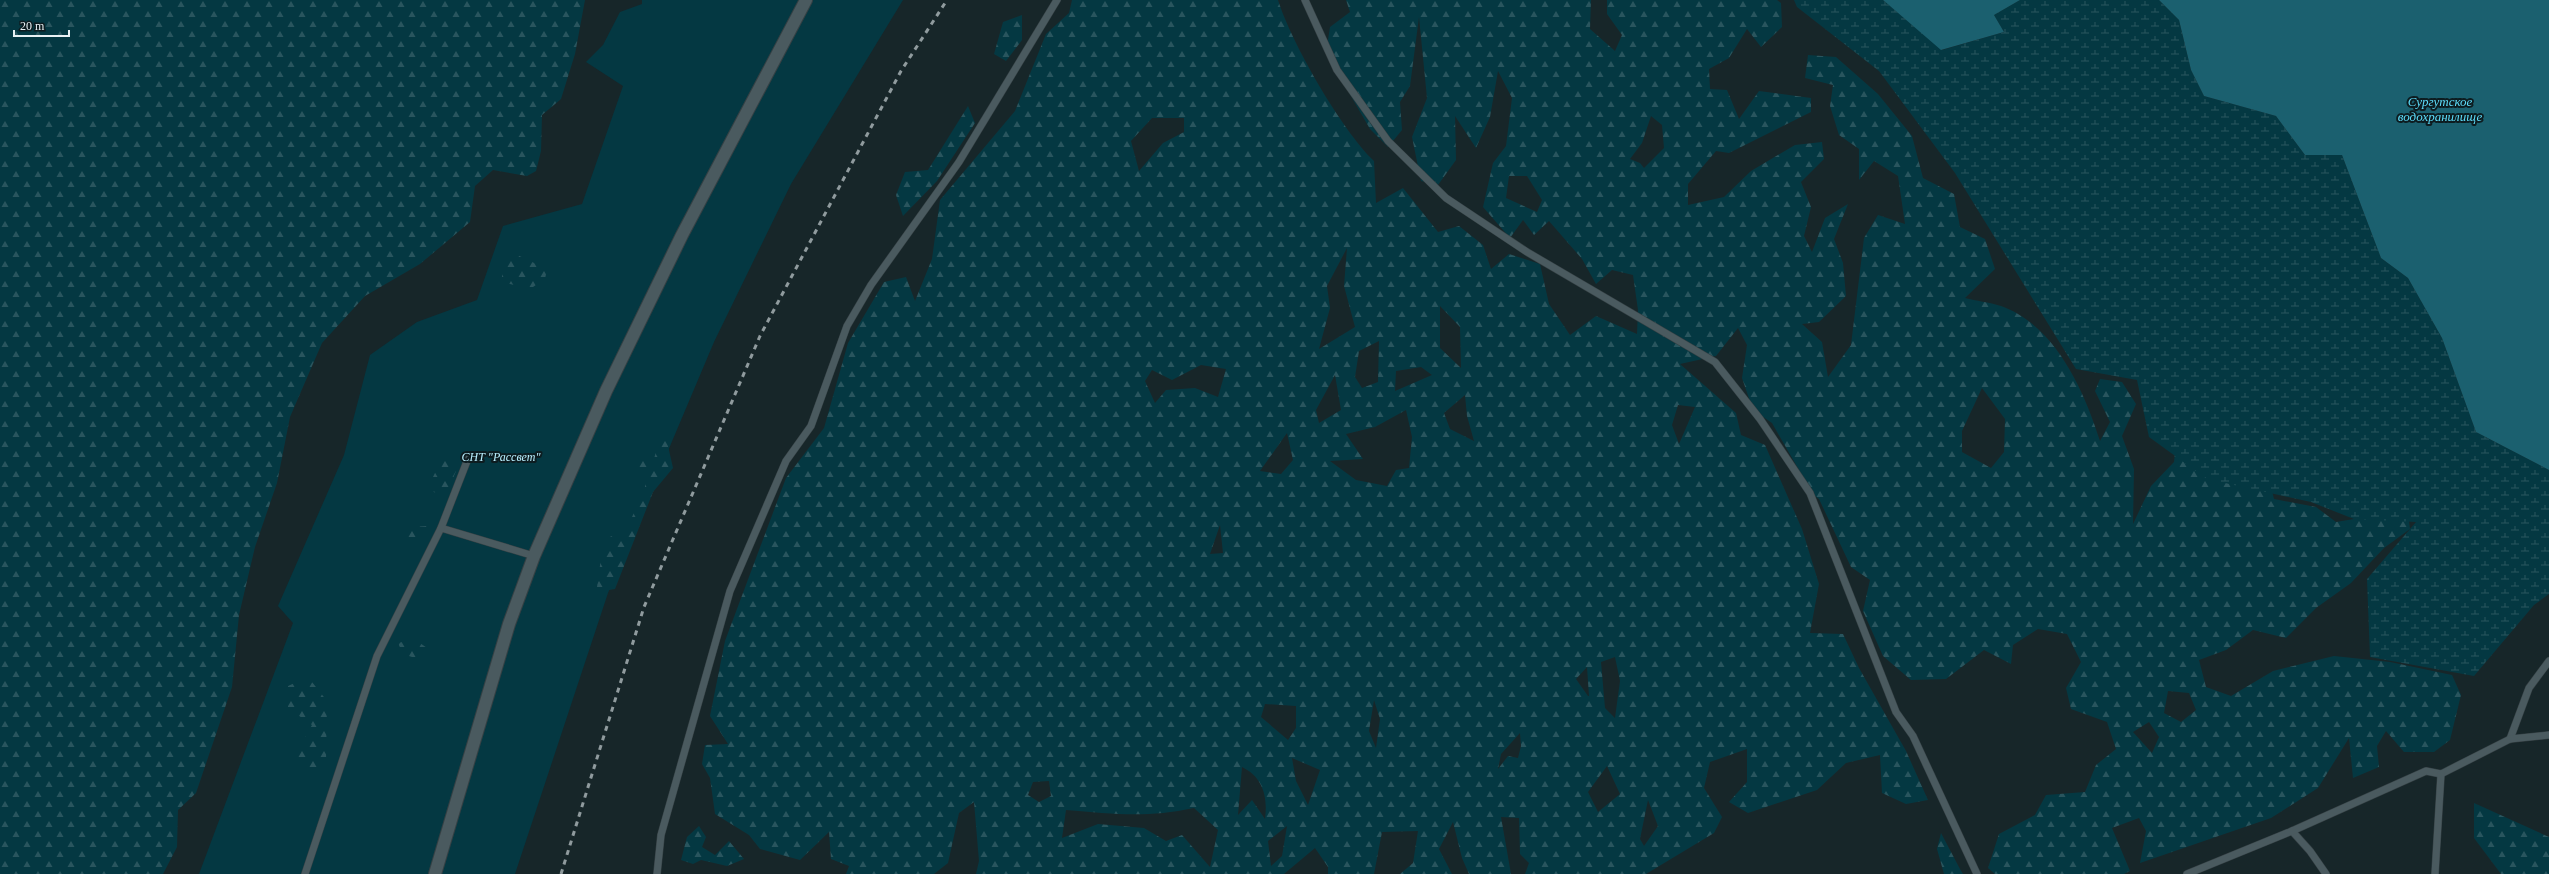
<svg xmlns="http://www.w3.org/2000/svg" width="2549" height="874" font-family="'Times New Roman',serif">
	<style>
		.green { fill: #043842 }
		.forest { fill: url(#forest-firs); fill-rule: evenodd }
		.wetland { fill: url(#wetland-marsh) }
		.water { fill: #1b606f }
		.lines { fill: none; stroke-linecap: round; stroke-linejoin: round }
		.lane-casing { stroke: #354044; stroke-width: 8 }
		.street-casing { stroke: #354044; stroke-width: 14 }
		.lane { stroke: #4a5a5f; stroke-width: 7 }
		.street { stroke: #4a5a5f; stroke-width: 12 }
		.rail { stroke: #909b9e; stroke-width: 3; stroke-dasharray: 5 5; stroke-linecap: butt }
		.labels { text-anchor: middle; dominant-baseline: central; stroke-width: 4; stroke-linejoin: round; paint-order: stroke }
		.park-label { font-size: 12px; font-style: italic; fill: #b8effe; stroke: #0d1c20 }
		.water-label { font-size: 13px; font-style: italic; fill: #5cdbf8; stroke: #0d1c20 }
	</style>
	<defs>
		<pattern id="forest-firs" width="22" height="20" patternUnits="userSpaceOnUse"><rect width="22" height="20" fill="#043842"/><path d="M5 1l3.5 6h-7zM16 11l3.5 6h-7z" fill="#29555e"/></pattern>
		<pattern id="wetland-marsh" width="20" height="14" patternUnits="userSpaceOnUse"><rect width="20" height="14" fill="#043842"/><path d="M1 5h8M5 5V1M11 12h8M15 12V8" fill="none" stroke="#29555e"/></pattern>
	</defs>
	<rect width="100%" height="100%" fill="#172629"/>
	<!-- green -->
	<polygon class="green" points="642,0 903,0 791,184 714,342 608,593 515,874 199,874 293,623 278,606 344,455 370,355 417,322 477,300 503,226 582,204 623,86 586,62 603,45 620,12 642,4"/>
	<!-- forest -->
	<g class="forest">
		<polygon points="0,0 585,0 575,54 561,99 542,115 541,151 536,171 527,176 493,170 475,186 470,222 420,264 365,296 322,343 290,417 277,483 255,547 239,615 232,687 196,793 178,810 177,847 163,874 0,874"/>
		<path d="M1072,0h206c14,44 63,129 96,161l2,42 27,-15 35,44 21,-6 24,19 8,24 18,-15 31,10 9,40 21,31 26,-19 41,18 1,-24 -5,-35 -21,-5 -16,14 -14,-25 -33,-38 -15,14 -11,-15 -13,18 -27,-31 10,-44 13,-17 6,-48 -14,-27 -8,46 -14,31 -21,-32 1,44 -18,25 -17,-4 -9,-44 15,-39 -8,-81 -9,69 -10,16 2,28 -14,17 -18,-18 -44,-76 4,-26 20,-15 -4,-12h245l-1,29 25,22 7,-16 -15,-21v-14h170l4,3 1,24 -21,20 -14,-18 -18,29 -20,11 1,20 17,1 12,29 20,-28 52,7v14l-82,41 -13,-2 -28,33v21l36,-8 27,-26 44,-26 27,-3 2,17 -23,23 10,25 -7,29 8,16 13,-34 23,-14 -14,35 9,24 3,33 -27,26 -17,2 20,18 6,35 23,-32 13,-107 14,-23 27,9 -7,-48 -24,-15 -15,19v-31l-20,-14 -9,-29 3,-21 -28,-7 3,-23 28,2 42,37 34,42 11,42 31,16 6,33 25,12 10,30 -30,29c11,3 24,4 36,8 54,19 83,84 99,135l10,-19 -15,-31 5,-12 22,3 14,22 -14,32 12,33 -1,55 18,-38 23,-24 4,-34 86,31 10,40 42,8 20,15 42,-7 30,-1 2,15 -26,19 -33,35 -35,25 -30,30 -33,-8 -27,20 -27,10 7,27 25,9 42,-25 61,-15 56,6 62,13 9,20 -11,45 -16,12h-30l-18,-21 -9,15 2,21 -26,11 -4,-40 -31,50 -47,30 -131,45 6,-32 -7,-13 -27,10 18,43 -6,3h-129l-7,-6 11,-34 36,-19 11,-20 39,-3 11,-27 20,-16 -9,-27 -36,-13 -5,-21 15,-26 -14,-28 -29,-5 -25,16 -2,19 -27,-14 -38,29 -35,1 -28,-24 -20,-45 7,-31 -19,-13 -32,-68 -20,-15v-14l-27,-47 -19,-13 -11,-32 5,-33 -9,-17 -22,28 -36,8 56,49 5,22 24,10 37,84 17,55 -9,49 33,1 16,34 47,83 22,49 -22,4 -24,-11 -2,-38 -34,8 -29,27 -69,23 -19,-11 18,-20v-33l-37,13 -6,26 18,29 -8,16 -68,41h-121l4,-11 -9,-9 -1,-36 -18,-1 10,57h-42l-7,-16 -9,-36 -14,27 13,25h-52l13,-11 5,-32 -36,1 -8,42h-46v-7l-13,-19 -31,26h-308l3,-13 -5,-59 -15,11 -11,50 -14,11h-88l3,-8 -18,-7 -2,-27 -29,28 -40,-11 -11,-14 -34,-21 -5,-36 -8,-14 3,-19 23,-1 -18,-28 15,-75 61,-163 38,-50 24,-85 36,-61 22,-5 9,24 17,-42 8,-59 75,-89 31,-77 23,-21zM1651,116l11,9 2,23 -20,20 -4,-5 -10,-4 12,-16zM1152,118h32v14l-21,11 -24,28 -8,-30zM1509,176h18l15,24 -5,12 -31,-14zM1347,248l-3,38 11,41 -36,22 11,-41 -3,-22zM1440,306l20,21 1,41 -21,-20zM1379,341l-1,41 -16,6 -7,-11 4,-26zM1201,365l25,4 -8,28 -23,-9 -29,2 -11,13 -10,-22 7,-11 20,10zM1421,367l11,8 -37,16 1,-20zM1335,375l6,35 -22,13 -3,-13zM1982,388l23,31 -1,33 -13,16 -29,-16v-21zM1465,395l2,21 7,25 -24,-12 -6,-16zM1678,405l17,2 -16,37 -7,-19zM1406,410l6,27 -3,31 -13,2 -9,16 -31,-6 -26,-19 33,-2 -17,-25 29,-7zM1287,433l6,27 -12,14 -21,-3zM1220,525l3,28 -13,1zM1615,657l5,24 -5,37 -10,-10 -4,-46zM1587,667l2,29h-1l-12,-17zM2168,691l21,2 7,17 -15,12 -17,-9zM1374,700l6,19 -4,29 -7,-17zM1265,704l31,2v22l-8,12 -27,-23zM2149,722l10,15 -7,16 -19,-21zM1520,733l1,13 -3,12 -10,-2 -10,13 3,-15zM1292,758l28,12 -12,35 -12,-24zM1607,766l13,28 -22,18 -10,-20zM1242,767c21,10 26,30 23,52l-13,-19 -14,15zM1049,781l2,15 -12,6 -11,-7 5,-13zM1648,800l10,26 -14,20 -4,-7zM1194,808l24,22 -8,37 -28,-32 -16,6 -22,-13 -46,-4 -36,14 4,-28c48,4 81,8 128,-2zM1287,826l-5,30 -11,10 -3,-25z"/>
		<polygon points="1022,15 1022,40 1006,61 994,54 1003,22"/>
		<polygon points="968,106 975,123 937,181 903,216 896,195 905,172 928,170"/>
		<polygon points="513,253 547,269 545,279 530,289 502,282 502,260"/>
		<polygon points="666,437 673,468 653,492 615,589 603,591 597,587 602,551 611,536 620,542 645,490 645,479 632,470 641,457 654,459 658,444"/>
		<polygon points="442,459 459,464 445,497 427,489"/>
		<polygon points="428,526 415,551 404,540 412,527"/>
		<polygon points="414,639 430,650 430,663 403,654 398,643"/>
		<polygon points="308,677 327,701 326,763 318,769 298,770 296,752 312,725 288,708 288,686"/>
		<polygon points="2474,803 2549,837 2549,874 2501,874 2474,838"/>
		<polygon points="699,826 706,837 702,847 715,855 729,841 744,859 727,866 701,860 693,864 681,860 687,837"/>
		<polygon points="1941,833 1960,869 1963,874 1944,874 1937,849"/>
	</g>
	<!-- wetland -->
	<polygon class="wetland" points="1794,0 1883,0 1942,50 2004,32 1994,15 2020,0 2159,0 2179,20 2191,70 2204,96 2276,116 2305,155 2342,155 2381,258 2408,278 2442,338 2476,432 2549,470 2549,594 2534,605 2474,676 2370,657 2367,579 2416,522 2354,519 2311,502 2207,479 2149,437 2137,380 2076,369 1955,173 1879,71 1797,7"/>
	<!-- water -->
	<g class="water">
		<polygon points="1883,0 2020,0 1994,15 2004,32 1941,50"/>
		<polygon points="2159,0 2549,0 2549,470 2476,432 2442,338 2408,278 2381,258 2342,155 2305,155 2276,116 2204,96 2191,70 2179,20"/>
	</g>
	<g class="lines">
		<defs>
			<g id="lane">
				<polyline points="1305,0 1337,70 1388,141 1446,198 1527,252 1715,362 1760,419 1810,493 1896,712 1913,736 1977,874"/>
				<polyline points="441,528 534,556"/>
				<polyline points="2510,739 2529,688 2549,661"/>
				<polyline points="2292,831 2310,851 2326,874"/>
				<polyline points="305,874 377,656 441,528 469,456"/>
				<polyline points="657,874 661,835 730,591 786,461 811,426 847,326 871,285 959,162 1057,0"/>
				<polyline points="2187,874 2292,831 2426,771 2441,774 2510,739 2549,735"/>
				<polyline points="2435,874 2441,774"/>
			</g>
			<polyline id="street" points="435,874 509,624 534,556 606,391 682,235 806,0"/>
		</defs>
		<!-- lane casing -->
		<use href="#lane" class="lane-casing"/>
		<!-- street casing -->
		<use href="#street" class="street-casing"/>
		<!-- lane -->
		<use href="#lane" class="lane"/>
		<!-- street -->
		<use href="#street" class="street"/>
		<!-- rail -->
		<polyline class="rail" points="561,874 644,607 760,336 901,71 947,0"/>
	</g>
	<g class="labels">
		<!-- park labels -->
		<g class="park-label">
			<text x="501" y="457">СНТ "Рассвет"</text>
		</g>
		<!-- water labels -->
		<g class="water-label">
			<text x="2440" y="101">Сургутское<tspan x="2440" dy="15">водохранилище</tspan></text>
		</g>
	</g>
	<!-- scale -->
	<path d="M14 30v6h55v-6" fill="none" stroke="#e8f1f4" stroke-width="2"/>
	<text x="20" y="30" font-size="12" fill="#e8f1f4" stroke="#0d1c20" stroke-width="3" paint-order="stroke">20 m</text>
</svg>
